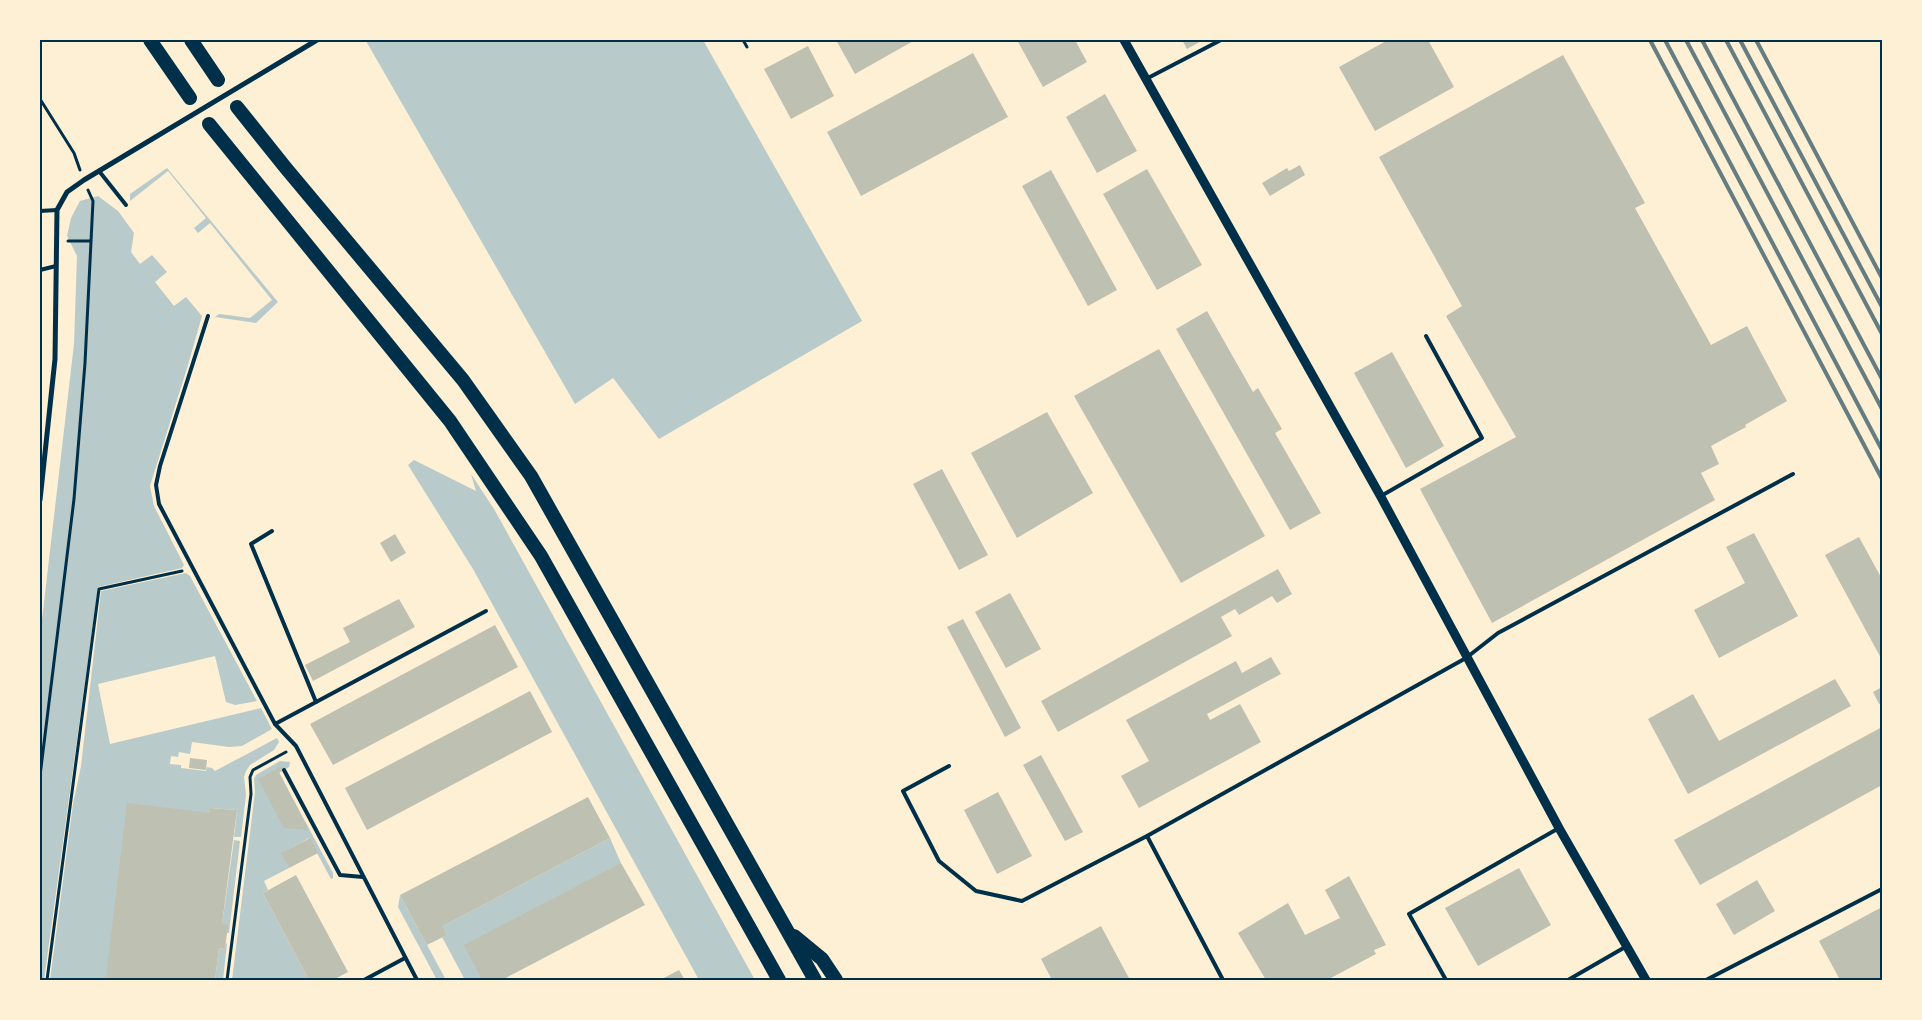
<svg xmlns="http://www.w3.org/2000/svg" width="1922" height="1020" font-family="Cabin,sans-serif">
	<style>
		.green { fill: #b9caca }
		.building { fill: #bec0b2 }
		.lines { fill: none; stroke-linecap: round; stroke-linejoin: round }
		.path { stroke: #003049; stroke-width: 3 }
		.service { stroke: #003049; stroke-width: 4 }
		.minor { stroke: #003049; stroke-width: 5 }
		.tertiary { stroke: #003049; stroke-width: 9 }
		.trunk { stroke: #003049; stroke-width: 14 }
		.rail { stroke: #657d81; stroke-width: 4 }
		.neatline { fill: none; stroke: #003049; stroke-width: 2 }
	</style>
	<rect width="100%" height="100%" fill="#fdf0d5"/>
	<!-- green -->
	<g class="green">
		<polygon points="703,40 862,321 659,439 613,378 575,404 366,41"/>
		<polygon points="167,168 278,302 256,323 215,317 219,314 250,318 272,300 210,223 198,233 194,228 206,218 168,171 130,201 130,194"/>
		<polygon points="98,196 118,211 134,233 131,252 140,264 152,255 167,272 155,282 174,306 186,297 202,316 188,365 150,486 154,506 184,565 182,568 98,587 44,980 40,980 40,637 74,344 77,256 67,236 71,218 80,201"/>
		<polygon points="414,460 476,491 471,474 494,509 755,980 699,980 473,569 408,465"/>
		<polygon points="186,573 190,576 257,701 235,705 226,702 215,656 98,684 110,744 261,708 272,729 242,746 229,747 192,742 190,754 179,752 178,757 171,756 170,764 181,765 181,768 206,771 207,767 212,768 215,771 277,738 279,742 274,750 250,765 246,771 244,777 246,795 241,837 234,837 237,810 210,808 210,813 128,980 50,980 73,804 81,766 101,591"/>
		<polygon points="280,761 290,762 289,767 279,773 333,873 333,878 331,879 309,838 282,853 289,868 264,881 268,890 263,893 309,980 232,980 255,792 254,779 256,775"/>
		<polygon points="610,838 621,863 482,980 465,980 442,937 447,935 443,926"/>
		<polygon points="234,840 240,841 229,933 227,933 222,924"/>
		<polygon points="400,895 446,980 437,980 398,907"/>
		<polygon points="226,943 227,944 223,980 215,980 219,948 225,949"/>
	</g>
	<!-- building -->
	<g class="building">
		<polygon points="836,40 915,40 855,74"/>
		<polygon points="1017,40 1075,40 1087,62 1043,87"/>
		<polygon points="1182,40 1203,40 1187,49"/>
		<polygon points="1388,40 1428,40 1454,87 1375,131 1339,67"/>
		<polygon points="808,46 834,96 791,119 764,69"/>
		<polygon points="973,53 1008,117 861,196 827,132"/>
		<polygon points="1563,55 1645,203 1635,208 1711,345 1747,326 1787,401 1745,425 1746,427 1711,446 1719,464 1701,473 1715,500 1492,623 1420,489 1516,437 1446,316 1462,306 1379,157"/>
		<polygon points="1105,94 1137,151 1097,173 1066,117"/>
		<polygon points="1300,165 1305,175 1270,196 1262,183 1287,168 1289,171"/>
		<polygon points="1147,169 1202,265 1157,290 1103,194"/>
		<polygon points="1051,170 1117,290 1088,306 1022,186"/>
		<polygon points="1207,311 1253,392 1258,388 1282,429 1275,433 1321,513 1290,530 1176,329"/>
		<polygon points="1159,349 1265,536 1181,583 1074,396"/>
		<polygon points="1392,352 1444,446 1406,468 1354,373"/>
		<polygon points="1047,412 1093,493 1017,538 971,453"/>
		<polygon points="942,469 988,555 959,570 913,484"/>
		<polygon points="1754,533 1798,616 1719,658 1694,610 1745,583 1726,547"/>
		<polygon points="395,534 406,553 391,562 380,543"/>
		<polygon points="1859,537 1882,579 1882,660 1825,555"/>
		<polygon points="1278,569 1292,594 1277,603 1272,596 1239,615 1235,609 1221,617 1232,636 1058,732 1041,701"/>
		<polygon points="1010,593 1041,649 1006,668 975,612"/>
		<polygon points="399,599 415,627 313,681 305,665 350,642 343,628"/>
		<polygon points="963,619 1021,728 1005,737 947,627"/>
		<polygon points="495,625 518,667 333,765 310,724"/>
		<polygon points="1271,657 1281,674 1207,714 1210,720 1240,704 1261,742 1139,808 1121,776 1149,761 1126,720 1236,661 1242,673"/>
		<polygon points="1835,679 1851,706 1688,794 1648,719 1693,694 1719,741"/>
		<polygon points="1882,687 1882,703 1879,704 1873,692"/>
		<polygon points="530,691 552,732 367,830 345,788"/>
		<polygon points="1882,727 1882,785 1700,885 1674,840"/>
		<polygon points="1041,755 1083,832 1065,841 1023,765"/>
		<polygon points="190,758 207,760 206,770 189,768"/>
		<polygon points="280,767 287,768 279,772 309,830 284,828 258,779"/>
		<polygon points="998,792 1032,856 997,874 964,810"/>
		<polygon points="588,797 610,838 443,926 447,935 427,945 400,895"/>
		<polygon points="127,803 210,813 210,808 237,810 222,924 228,925 225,949 219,948 215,980 128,980 106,977"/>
		<polygon points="310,838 318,853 289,868 281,853"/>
		<polygon points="621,863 645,905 502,980 482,980 464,945"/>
		<polygon points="1519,868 1551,925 1478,966 1445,908"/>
		<polygon points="296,875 348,972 333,980 309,980 263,893"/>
		<polygon points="1349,876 1386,945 1374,950 1376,954 1327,980 1266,980 1238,933 1288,903 1305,935 1340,918 1325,890"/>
		<polygon points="1757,880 1775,911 1734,935 1716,904"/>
		<polygon points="1882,907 1882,980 1840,980 1819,941"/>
		<polygon points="1101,926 1130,980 1052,980 1041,959"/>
		<polygon points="679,970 685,980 660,980"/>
	</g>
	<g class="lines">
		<!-- path -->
		<g class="path">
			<polyline points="743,40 747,47"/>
			<polyline points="40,99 74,153 80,170"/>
			<polyline points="68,241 90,241"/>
			<polyline points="40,776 74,499 85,363 93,201 88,190"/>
			<polyline points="47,980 99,589 182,571"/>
			<polyline points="227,980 251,794 250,777 253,770 286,752"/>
		</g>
		<!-- service -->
		<g class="service">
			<polyline points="1146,79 1221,40"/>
			<polyline points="99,171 126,205"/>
			<polyline points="40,211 57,210"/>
			<polyline points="40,270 56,266"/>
			<polyline points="208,316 160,466 156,485 159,504 275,724 296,746 417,980"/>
			<polyline points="1381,496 1482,438 1426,336"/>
			<polyline points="272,531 251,544 316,702"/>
			<polyline points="275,724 486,611"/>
			<polyline points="949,766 903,791 939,861 976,891 1022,901 1147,836 1466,658 1498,633 1793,474"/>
			<polyline points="284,770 340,875 363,877"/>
			<polyline points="1147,836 1223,980"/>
			<polyline points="364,980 405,958"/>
			<polyline points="1446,980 1409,914 1559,828"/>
			<polyline points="1568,980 1627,946"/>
			<polyline points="1706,980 1882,889"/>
		</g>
		<!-- minor -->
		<polyline class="minor" points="40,500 55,359 57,210 67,192 84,180 317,40"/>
		<!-- tertiary -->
		<polyline class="tertiary" points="1124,40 1381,497 1559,828 1646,980"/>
		<!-- trunk -->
		<g class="trunk">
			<polyline points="150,40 190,98"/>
			<polyline points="191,40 218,80"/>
			<polyline points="237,107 285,167 463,380 531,476 815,980"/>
			<polyline points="209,124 450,421 541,556 779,980"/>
			<polyline points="794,936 822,959 836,980"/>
		</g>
		<!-- rail -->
		<g class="rail">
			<polyline points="1650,40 1882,479"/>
			<polyline points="1665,40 1882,450"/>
			<polyline points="1686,40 1882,409"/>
			<polyline points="1702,40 1882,379"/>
			<polyline points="1726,40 1882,334"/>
			<polyline points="1740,40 1882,307"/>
			<polyline points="1756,40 1882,278"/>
		</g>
	</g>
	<!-- border -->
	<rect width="1922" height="1020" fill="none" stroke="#fdf0d5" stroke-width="82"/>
	<rect x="41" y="41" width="1840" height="938" class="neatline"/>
</svg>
